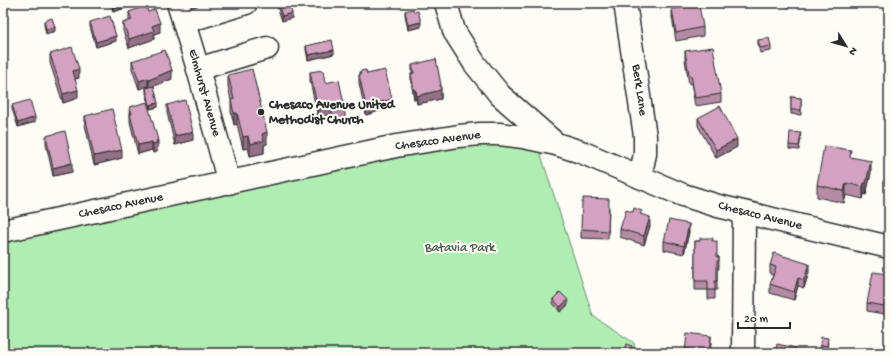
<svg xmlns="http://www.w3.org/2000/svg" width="892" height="356" font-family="'Gochi Hand',sans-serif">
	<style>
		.green { fill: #b0edb3; stroke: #6e8c6f }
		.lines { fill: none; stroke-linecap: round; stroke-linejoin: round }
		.minor-casing { stroke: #2b2b2b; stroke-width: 25 }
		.minor { stroke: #fdfcf7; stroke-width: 22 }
		.wall { fill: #b58ba6; stroke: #2b2b2b }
		.shaded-wall { fill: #947187; stroke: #2b2b2b }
		.building { fill: #d3a2c1; stroke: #2b2b2b }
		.poi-dot { fill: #2b2b2b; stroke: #fdfcf7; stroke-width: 1.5 }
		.labels { text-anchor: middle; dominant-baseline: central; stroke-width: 4; stroke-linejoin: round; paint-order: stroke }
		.street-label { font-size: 13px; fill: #2b2b2b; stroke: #fdfcf7 }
		.poi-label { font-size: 13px; font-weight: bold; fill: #2b2b2b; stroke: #fdfcf7; text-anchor: start }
		.park-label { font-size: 13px; fill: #4c5c4d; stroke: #fdfcf7 }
	</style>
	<rect width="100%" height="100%" fill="#fdfcf7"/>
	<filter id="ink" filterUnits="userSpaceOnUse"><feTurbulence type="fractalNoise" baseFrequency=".025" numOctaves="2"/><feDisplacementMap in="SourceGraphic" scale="8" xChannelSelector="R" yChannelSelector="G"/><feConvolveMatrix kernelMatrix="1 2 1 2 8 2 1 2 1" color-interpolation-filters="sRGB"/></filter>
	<g filter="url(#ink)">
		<!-- green -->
		<polygon class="green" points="458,141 538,146 593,316 634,343 635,353 3,353 3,240"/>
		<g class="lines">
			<defs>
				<g id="minor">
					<polyline points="178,3 198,69 229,183"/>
					<polyline points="446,3 454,31 475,64 500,95 555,143"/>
					<polyline points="625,3 645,136 645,154 640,177"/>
					<polyline points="184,22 246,3"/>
					<polyline points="198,69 267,48"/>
					<polyline points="3,231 396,146 459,136 480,134 499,134 523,137 556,144 581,152 683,195 718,206 889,247"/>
					<polyline points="743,353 744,213"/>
				</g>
			</defs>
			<!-- minor casing -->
			<use href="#minor" class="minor-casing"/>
			<!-- minor -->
			<use href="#minor" class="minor"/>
		</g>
		<!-- wall -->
		<g class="wall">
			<polygon points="111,3 141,3 113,12"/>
			<polygon points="276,3 289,3 292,18 282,21"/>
			<polygon points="669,3 683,3 669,5"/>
			<polygon points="785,3 805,3 805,5 788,7 786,6"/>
			<polygon points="672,9 703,27 703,36 676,41 672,17"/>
			<polygon points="405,11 414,12 421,27 408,30 405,15"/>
			<polygon points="129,12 148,12 160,32 154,34 154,39 129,48 123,31 123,23 129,21"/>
			<polygon points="44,21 55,31 46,34 44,25"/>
			<polygon points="90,22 116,41 96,47 90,27"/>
			<polygon points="758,40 771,46 771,51 760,53 758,44"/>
			<polygon points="306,46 334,54 308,60 306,50"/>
			<polygon points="685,51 721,94 721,102 695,106 691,83 689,84 685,60"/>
			<polygon points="50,54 79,78 75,79 78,98 63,103 50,63"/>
			<polygon points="132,61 172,79 152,87 158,107 150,109 146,93 146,88 149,88 148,86 139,89 132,69"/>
			<polygon points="412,65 441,93 441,99 417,104 416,99 414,99 411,82 411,74 412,74"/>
			<polygon points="360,71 367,74 392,107 366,115 359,83 359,75 360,74"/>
			<polygon points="310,72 325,83 345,109 345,118 333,120 332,115 318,118 310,81"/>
			<polygon points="228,75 267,144 264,145 264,153 250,156 248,148 243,149 237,124 234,125 231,112 231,100 228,86"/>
			<polygon points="791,97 801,98 801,115 791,114"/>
			<polygon points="12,105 35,122 18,127 12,109"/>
			<polygon points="167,105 193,140 175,145 167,113"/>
			<polygon points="130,107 158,148 157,149 157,152 153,153 152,150 138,154 130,122"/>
			<polygon points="85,116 122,158 94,165 85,125"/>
			<polygon points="698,118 737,147 716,158 698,126"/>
			<polygon points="889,129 889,155 885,154 885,145"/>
			<polygon points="46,136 72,172 53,176 46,144"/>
			<polygon points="801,138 799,150 789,149 789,145"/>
			<polygon points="851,158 871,173 866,195 864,194 863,199 846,195 844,203 817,197 817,185"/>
			<polygon points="609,208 608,239 581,238 581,229"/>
			<polygon points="650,226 644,245 620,237 620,229"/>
			<polygon points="689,232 684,254 664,250 664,241"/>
			<polygon points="695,241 713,241 717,257 719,257 719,269 717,269 717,290 715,290 715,299 708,299 708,290 695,290"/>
			<polygon points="770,265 809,272 804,288 798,286 794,300 770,293 770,284 773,275 770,274"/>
			<polygon points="889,274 889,315 867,311 867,303"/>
			<polygon points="553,299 568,305 560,312 553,303"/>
			<polygon points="828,342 827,350 820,349 820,345"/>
		</g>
		<!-- shaded-wall -->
		<g class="shaded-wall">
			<polygon points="113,3 141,3 113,12"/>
			<polygon points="292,13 292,18 282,21 282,16"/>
			<polygon points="421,22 421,27 408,30 408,25"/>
			<polygon points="160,23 160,32 154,34 154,39 129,48 129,39 152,26"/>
			<polygon points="55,27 55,31 46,34 46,29"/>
			<polygon points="116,36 116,41 96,47 96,42"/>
			<polygon points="334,50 334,54 308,60 308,55"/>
			<polygon points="79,69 79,78 73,79 73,71"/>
			<polygon points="172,70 172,79 149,88 149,80"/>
			<polygon points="148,78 148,86 139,89 139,81"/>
			<polygon points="440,85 441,85 441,99 417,104 417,96"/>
			<polygon points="78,90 78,98 63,103 63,94"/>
			<rect x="414" y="90" width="2" height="9"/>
			<polygon points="392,99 392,107 366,115 366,106"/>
			<polygon points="158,103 158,107 150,109 150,105"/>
			<polygon points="332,107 332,115 318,118 318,110"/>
			<polygon points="234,113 237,113 237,124 234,125"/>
			<polygon points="35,117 35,122 18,127 18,123"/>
			<polygon points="193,132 193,140 175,145 175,136"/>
			<polygon points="267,132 267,144 264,145 264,153 250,156 250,144 262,134"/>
			<polygon points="248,136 248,148 243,149 243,137"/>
			<polygon points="737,139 737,147 716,158 716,150"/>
			<polygon points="158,140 158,148 157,149 157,152 153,153 153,144 156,141"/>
			<polygon points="152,142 152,150 138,154 138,145"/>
			<polygon points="122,150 122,158 94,165 94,156"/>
			<polygon points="871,161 871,173 866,195 866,183"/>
			<polygon points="72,163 72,172 53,176 53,168"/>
			<polygon points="846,183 846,195 844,203 844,191"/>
			<polygon points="864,183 864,194 863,199 863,187"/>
			<polygon points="650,217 650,226 644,245 644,236"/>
			<polygon points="689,224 689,232 684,254 684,246"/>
			<polygon points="809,264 809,272 804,288 804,280"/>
			<polygon points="798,278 798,286 794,300 794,292"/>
			<polygon points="568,300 568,305 560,312 560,307"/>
			<polygon points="711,336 711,344 710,353 709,353"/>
		</g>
		<!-- building -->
		<g class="building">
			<polygon points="278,3 289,3 292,13 282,16"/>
			<polygon points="699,5 703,27 676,33 672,9"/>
			<polygon points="146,6 148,12 155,9 160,23 152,26 154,31 129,39 123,23 132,20 129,12"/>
			<polygon points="413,9 414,12 418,11 421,22 408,25 405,11"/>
			<polygon points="110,16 116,36 96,42 90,22"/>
			<polygon points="52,18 55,27 46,29 44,21"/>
			<polygon points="769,38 771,46 760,48 758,40"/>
			<polygon points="332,40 334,50 308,55 306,46"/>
			<polygon points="72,47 79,69 73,71 78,90 63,94 50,54"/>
			<polygon points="713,47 721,94 695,98 691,75 689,75 685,51"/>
			<polygon points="165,50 172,70 149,80 148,78 139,81 132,61"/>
			<polygon points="436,59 441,85 440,85 441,90 417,96 416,90 414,90 411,74 414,73 412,65"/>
			<polygon points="252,69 267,132 262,134 264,141 250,144 248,136 243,137 237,113 234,113 231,100 234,99 228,75"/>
			<polygon points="323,70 325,83 339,80 345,109 333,111 332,107 318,110 310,72"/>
			<polygon points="366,70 367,74 385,70 392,99 366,106 359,75 361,74 360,71"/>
			<polygon points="154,86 158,103 150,105 146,88"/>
			<polygon points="791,97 801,98 801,110 791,110"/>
			<polygon points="30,100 35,117 18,123 12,105"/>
			<polygon points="185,100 193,132 175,136 167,105"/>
			<polygon points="147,102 158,140 156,141 157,143 153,144 152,142 138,145 130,114 132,114 130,107"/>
			<polygon points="720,106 737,139 716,150 698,118"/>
			<polygon points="112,109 122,150 94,156 85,116"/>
			<polygon points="889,129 889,146 885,145"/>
			<polygon points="65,131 72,163 53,168 46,136"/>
			<polygon points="790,132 801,133 799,146 789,145"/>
			<polygon points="824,146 851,150 850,157 871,161 866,183 864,183 863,187 846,183 844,191 817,185"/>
			<polygon points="583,198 609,199 608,231 581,229 582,202 583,202"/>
			<polygon points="634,208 642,211 640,214 650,217 644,236 620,229 626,210 633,212"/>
			<polygon points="669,220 689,224 684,246 664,241"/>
			<polygon points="700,238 713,238 712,241 717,241 717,257 719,257 719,261 717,261 717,281 715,281 715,290 708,290 708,281 695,281 695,241 700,241"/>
			<polygon points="774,253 809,264 804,280 798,278 794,292 770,284 776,267 770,265"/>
			<polygon points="873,272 889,274 889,307 867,303"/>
			<polygon points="560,292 568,300 560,307 553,299"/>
			<polygon points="687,333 711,336 709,353 685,353"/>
			<polygon points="821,337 828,338 827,346 820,345"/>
			<polygon points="626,344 632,346 630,353 619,353 620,352 623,353"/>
			<polygon points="777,344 796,348 795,353 770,353 771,352 775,353"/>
		</g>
	</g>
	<!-- markers -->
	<circle class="poi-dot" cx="261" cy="112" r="4"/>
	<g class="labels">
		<!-- street labels -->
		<g class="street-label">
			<text transform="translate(639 90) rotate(82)">Berk Lane</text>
			<text transform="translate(204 93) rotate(74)">Elmhurst Avenue</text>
			<text transform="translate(438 141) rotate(-8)">Chesaco Avenue</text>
			<text transform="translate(121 206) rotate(-12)">Chesaco Avenue</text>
			<text transform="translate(760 216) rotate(14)">Chesaco Avenue</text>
		</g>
		<!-- poi labels -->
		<g class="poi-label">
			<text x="269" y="105">Chesaco Avenue United<tspan x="269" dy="15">Methodist Church</tspan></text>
		</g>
		<!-- park labels -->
		<g class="park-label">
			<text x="460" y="248">Batavia Park</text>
		</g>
	</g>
	<!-- margin -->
	<rect width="892" height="356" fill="none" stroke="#fdfcf7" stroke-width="16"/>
	<rect x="8" y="8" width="876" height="340" fill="none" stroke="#2b2b2b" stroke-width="1.5" filter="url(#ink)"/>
	<!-- north arrow -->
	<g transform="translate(846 46) rotate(127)" stroke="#fdfcf7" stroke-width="3" paint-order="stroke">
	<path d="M0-3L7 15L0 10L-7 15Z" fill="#2b2b2b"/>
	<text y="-6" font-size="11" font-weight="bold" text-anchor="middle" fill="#2b2b2b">N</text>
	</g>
	<!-- scale -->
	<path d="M738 322v6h52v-6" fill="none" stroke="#2b2b2b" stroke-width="2"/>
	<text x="744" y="322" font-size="12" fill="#2b2b2b" stroke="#fdfcf7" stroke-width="3" paint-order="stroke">20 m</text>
</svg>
